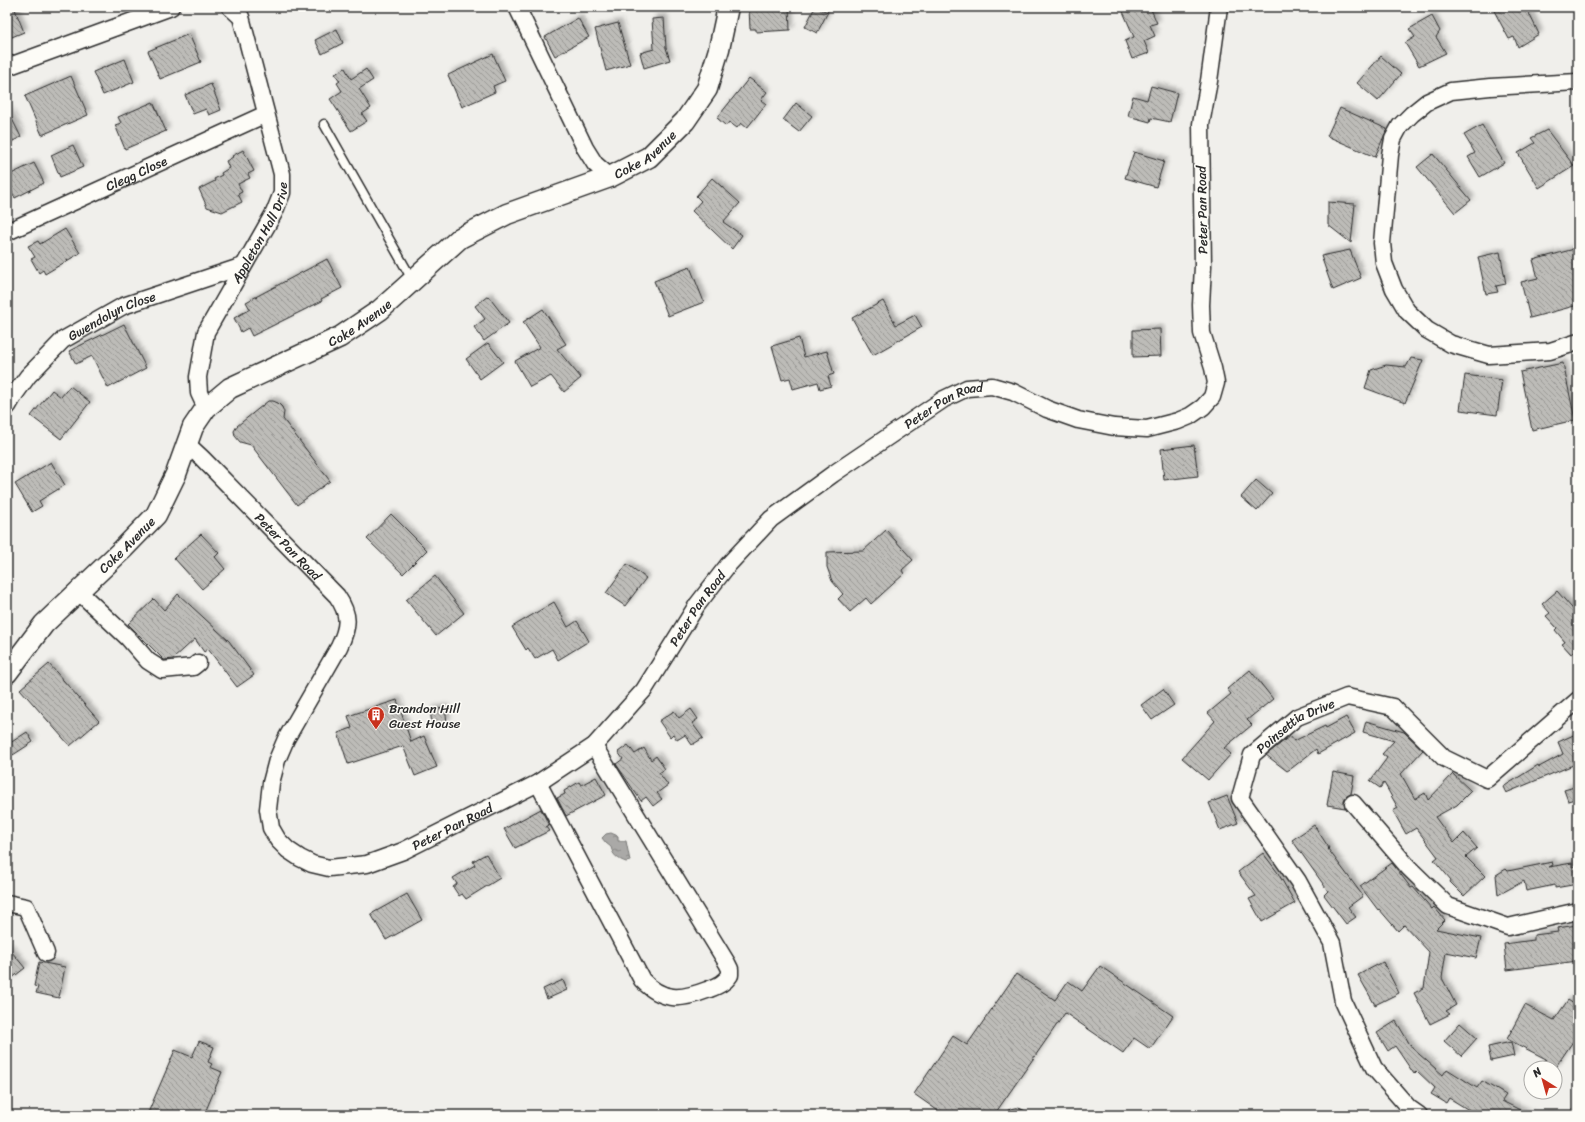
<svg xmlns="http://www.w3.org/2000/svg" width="1585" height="1122" font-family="Sriracha,sans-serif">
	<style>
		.water { fill: url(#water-ripples); stroke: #777775 }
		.building { fill: url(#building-back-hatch); stroke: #2b2b2b; filter: url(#shadow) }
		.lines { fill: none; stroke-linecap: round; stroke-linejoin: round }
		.service-casing { stroke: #2b2b2b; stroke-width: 11 }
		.minor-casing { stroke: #2b2b2b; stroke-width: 19 }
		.tertiary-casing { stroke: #2b2b2b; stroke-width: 23 }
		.service { stroke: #fdfcf7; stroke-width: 8 }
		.minor { stroke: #fdfcf7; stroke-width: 16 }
		.tertiary { stroke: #fdfcf7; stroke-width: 20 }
		.labels { text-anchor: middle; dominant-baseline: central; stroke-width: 3; stroke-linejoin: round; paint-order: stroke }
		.street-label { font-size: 13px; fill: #2b2b2b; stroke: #fdfcf7 }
		.poi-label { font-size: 13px; fill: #2b2b2b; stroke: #fdfcf7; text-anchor: start }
	</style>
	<defs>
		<pattern id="water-ripples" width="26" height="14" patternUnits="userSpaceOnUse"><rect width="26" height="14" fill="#aaa9a7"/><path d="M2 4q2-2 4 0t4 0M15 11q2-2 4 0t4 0" fill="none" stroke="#8b8a88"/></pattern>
		<pattern id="building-back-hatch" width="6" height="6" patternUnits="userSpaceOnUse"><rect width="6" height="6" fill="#bdbcb8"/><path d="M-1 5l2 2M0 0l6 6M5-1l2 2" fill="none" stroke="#9a9996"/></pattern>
		<filter id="shadow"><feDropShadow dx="3.5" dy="-3.5" stdDeviation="2" flood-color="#0004"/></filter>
	</defs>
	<rect width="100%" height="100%" fill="#f0efeb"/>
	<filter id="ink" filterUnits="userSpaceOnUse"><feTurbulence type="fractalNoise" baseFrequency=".025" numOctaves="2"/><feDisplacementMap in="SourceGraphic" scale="8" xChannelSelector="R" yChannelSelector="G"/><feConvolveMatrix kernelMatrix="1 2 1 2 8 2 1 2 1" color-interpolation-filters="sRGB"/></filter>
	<g filter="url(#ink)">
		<!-- water -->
		<path class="water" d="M611,833l7,3v5h8l4,20 -4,1c-8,-3 -13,-6 -15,-15l-5,-4 -4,-5 4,-4z"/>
		<!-- building -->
		<g class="building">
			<polygon points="7,7 14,7 24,32 7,39"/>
			<polygon points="789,7 790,30 756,32 756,29 750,29 749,8"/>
			<polygon points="815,7 828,12 817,33 805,27"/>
			<polygon points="1121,7 1150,7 1157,23 1150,25 1155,36 1144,41 1149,53 1132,59 1125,41 1134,37"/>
			<polygon points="1492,7 1526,7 1539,34 1518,47 1514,37 1509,39"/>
			<polygon points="1432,16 1440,31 1436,37 1446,53 1419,66 1405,43 1415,37 1409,29"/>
			<polygon points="578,18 589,37 555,56 545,37"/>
			<polygon points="664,18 666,48 670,60 644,68 640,53 654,49 652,19"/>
			<polygon points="618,23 630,64 606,71 595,29"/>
			<polygon points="337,29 343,43 322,54 315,40"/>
			<polygon points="189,34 201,62 160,79 148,51"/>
			<polygon points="493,54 505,81 493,86 495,92 462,107 448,75"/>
			<polygon points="1381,56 1401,74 1378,101 1357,83"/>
			<polygon points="125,59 134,82 103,95 93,72"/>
			<polygon points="345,68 351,79 366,69 373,80 359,89 371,108 362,114 367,121 351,131 330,99 342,91 337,83 340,81 335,74"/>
			<polygon points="71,76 88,115 42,135 25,96"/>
			<polygon points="749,78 767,92 761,100 766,104 747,128 741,123 737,128 729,122 726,126 717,118"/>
			<polygon points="211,84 221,110 209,115 206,109 193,114 185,95"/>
			<polygon points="1151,86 1177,93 1170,122 1151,118 1150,122 1128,116 1133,96 1147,100"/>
			<polygon points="153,102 166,131 125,149 115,125 121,123 118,117"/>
			<polygon points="796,103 812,116 799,132 783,120"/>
			<polygon points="1340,108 1387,129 1375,157 1327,136"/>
			<polygon points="7,109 21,137 7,144"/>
			<polygon points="1482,125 1504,163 1480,177 1468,157 1475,153 1464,135"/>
			<polygon points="1547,130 1574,166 1539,188 1518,153 1535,143 1531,138"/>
			<polygon points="73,145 83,167 60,177 51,155"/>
			<polygon points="243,150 254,171 248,174 250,178 238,184 242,192 238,194 242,202 222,212 207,207 199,189 215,181 214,179 222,175 221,173 229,168 226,161 233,157 232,156"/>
			<polygon points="1134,152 1164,161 1156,187 1125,178"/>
			<polygon points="1433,154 1471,200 1455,213 1417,167"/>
			<polygon points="34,163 44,183 15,198 7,182 7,176"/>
			<polygon points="712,178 740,203 723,222 742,235 732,249 692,211 701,201 696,196"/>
			<polygon points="1328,202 1355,204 1351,243 1328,225"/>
			<polygon points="65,229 80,253 45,274 43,270 39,273 31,259 35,257 28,246 38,241 40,244"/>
			<polygon points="1578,248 1578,305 1530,318 1521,282 1538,278 1533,260"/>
			<polygon points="1350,250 1361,278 1333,290 1321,256"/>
			<polygon points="1500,252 1506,284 1496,286 1498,292 1486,294 1478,257"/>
			<polygon points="327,259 342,288 321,299 322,301 252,336 248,328 241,332 234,318 250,309 246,302"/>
			<polygon points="690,267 704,302 668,316 654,281"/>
			<polygon points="488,296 509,323 484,341 474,327 485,319 475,306"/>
			<polygon points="883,301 896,325 915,315 922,327 873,355 852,318"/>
			<polygon points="543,309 566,344 557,349 581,378 564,392 551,376 530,387 515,361 540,347 523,322"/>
			<polygon points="124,324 146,368 108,388 92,356 76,364 69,351"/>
			<polygon points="1160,329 1161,356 1133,357 1133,330"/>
			<polygon points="799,338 804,357 827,351 834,374 828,376 831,386 820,389 818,382 793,389 790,378 782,380 772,346"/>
			<polygon points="488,343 503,362 480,379 466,359"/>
			<polygon points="1411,358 1423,360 1405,403 1365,388 1371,370 1386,365 1406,367"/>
			<polygon points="1563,363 1575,420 1532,430 1520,372"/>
			<polygon points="1465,375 1502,380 1497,415 1460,410"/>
			<polygon points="70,386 90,402 61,439 31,416 52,390 61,397"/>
			<polygon points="268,401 273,401 278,403 282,407 284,412 283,419 330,481 297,505 251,445 240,442 235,436 234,431 237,426"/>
			<polygon points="1194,445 1198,476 1164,480 1161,449"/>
			<polygon points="51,462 65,485 39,501 42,506 32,512 15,484"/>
			<polygon points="1256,480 1272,494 1257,511 1241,497"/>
			<polygon points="391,514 427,550 403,574 367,539"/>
			<polygon points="886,530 913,560 902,570 904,574 871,604 866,598 850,612 838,599 843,594 832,581 827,567 827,552 863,551"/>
			<polygon points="201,534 219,553 215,557 225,569 202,589 174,558"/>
			<polygon points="627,564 646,578 625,606 606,593"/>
			<polygon points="435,576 464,613 436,636 406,600"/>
			<polygon points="1557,591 1578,615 1578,657 1574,652 1571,654 1562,644 1565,642 1555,630 1557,628 1546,616 1550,613 1542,604"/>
			<polygon points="178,594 229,641 254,675 237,687 208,649 204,652 195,639 173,659 164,660 128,624 154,599 164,610"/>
			<polygon points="554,602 568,627 577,621 589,641 558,660 552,649 535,659 528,648 526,650 512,627"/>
			<polygon points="49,664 99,721 70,746 20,689"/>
			<polygon points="1250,670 1273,699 1247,720 1252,725 1224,748 1231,754 1208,780 1182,758 1215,721 1208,713 1231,694 1227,689"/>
			<polygon points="1163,689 1174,705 1152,720 1141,705"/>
			<polygon points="397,700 411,742 424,736 437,767 415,776 403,746 348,764 338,733 352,728 348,716"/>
			<polygon points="445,708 447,722 432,724 430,710"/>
			<polygon points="691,709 698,719 692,723 703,738 692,745 685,735 677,740 673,734 670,737 659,721 674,711 679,718"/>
			<polygon points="1346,717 1355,733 1318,754 1316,749 1292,768 1287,771 1266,755 1290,736 1294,741 1325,726 1326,728"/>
			<polygon points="1366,721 1404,732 1423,750 1401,774 1415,799 1425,793 1428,800 1453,774 1471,791 1457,805 1435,817 1454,843 1464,833 1477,848 1466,857 1485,876 1464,896 1450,882 1451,880 1434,860 1438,857 1416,828 1406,834 1393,811 1398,808 1384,783 1380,788 1370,781 1387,758 1382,754 1394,741 1363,732"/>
			<polygon points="27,732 33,742 13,755 7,745"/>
			<polygon points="1578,733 1578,763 1506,793 1503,787 1538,765 1539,767 1563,754 1558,742"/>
			<polygon points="628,745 635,754 644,748 651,760 656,756 665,769 659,773 668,785 657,793 662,799 653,806 646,797 641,801 616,764 623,759 618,752"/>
			<polygon points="1333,772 1354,776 1351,794 1347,796 1344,800 1345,808 1327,805"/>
			<polygon points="596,777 606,795 566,816 557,798 565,794 564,791 579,782 581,785"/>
			<polygon points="1578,786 1578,798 1568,801 1564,790"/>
			<polygon points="1227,796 1238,823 1220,830 1209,803"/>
			<polygon points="541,809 549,825 546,827 549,831 515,848 504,829"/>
			<polygon points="1314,825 1329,848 1328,849 1363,896 1348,907 1356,917 1346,924 1324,895 1328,891 1292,840"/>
			<polygon points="1263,853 1278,873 1295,903 1262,922 1249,899 1256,896 1238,872"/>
			<polygon points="486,854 500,878 466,899 462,894 459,896 453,887 457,884 453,878 475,865 473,861"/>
			<polygon points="1552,862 1553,865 1549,867 1572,863 1572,867 1578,865 1578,884 1555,888 1555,885 1526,891 1524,881 1498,895 1496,875 1506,869 1508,871"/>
			<polygon points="1392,863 1411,888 1413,887 1432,909 1434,907 1445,920 1436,929 1481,938 1476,958 1446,952 1442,978 1456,1005 1446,1011 1450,1014 1430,1024 1414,993 1424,988 1429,952 1404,925 1398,931 1379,909 1378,910 1360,886"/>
			<polygon points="407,894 422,920 386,940 371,914"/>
			<polygon points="1577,925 1578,961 1507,970 1504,944 1534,940 1534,935 1558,932 1557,928"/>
			<polygon points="7,946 25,968 7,982"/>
			<polygon points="39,962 65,967 59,998 36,993 38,987 34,986"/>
			<polygon points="1383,962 1399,993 1375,1005 1358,975"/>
			<polygon points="1100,966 1173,1016 1150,1049 1134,1038 1123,1053 1065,1013 994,1115 944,1115 914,1094 953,1036 967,1045 1016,974 1055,1000 1068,981 1082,991"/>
			<polygon points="563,980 567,990 547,999 543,989"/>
			<polygon points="1568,1000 1578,1007 1578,1034 1555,1068 1540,1068 1546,1059 1507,1039 1525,1005 1554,1020"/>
			<polygon points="1396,1021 1412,1048 1443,1075 1447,1069 1477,1088 1482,1081 1506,1095 1502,1101 1530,1115 1477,1115 1449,1098 1446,1103 1431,1094 1435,1088 1417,1071 1414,1074 1395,1046 1388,1051 1377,1033"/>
			<polygon points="1460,1023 1477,1038 1461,1056 1444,1041"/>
			<polygon points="199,1041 214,1047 208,1062 212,1064 210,1067 222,1072 204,1115 147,1115 175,1050 192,1057"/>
			<polygon points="1511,1042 1514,1056 1491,1061 1488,1047"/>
		</g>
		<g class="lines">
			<defs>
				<g id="service">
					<polyline points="324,124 413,281"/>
					<path d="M1010,1115c5,-3 7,-3 12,0"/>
				</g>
				<g id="minor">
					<polyline points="517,7 585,148 595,164 610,177"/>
					<polyline points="7,67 171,7"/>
					<polyline points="1578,82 1490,87 1451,91 1427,102 1412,114 1400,126 1393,139 1390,155 1382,243 1384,263 1394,289 1407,311 1427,330 1451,344 1489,355 1550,351 1578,342"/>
					<path id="s1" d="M7,232l259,-118"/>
					<path id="s2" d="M8,406l7,-12 13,-18 35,-36 60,-34 120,-40"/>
					<path id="s3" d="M206,408l-7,-15 -1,-16 8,-45 68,-119 8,-20v-19l-41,-157 -11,-10"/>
					<path id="s4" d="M187,444l15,14 135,138c13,19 12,30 2,51l-53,92 -9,21 -6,23 -3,26 3,19 7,12 10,10 12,8 12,6 17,4 38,-4 36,-13 135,-68 56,-37 50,-56 53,-85 31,-40 43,-46 62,-45 111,-75 23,-11 25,-2 21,6 34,17 31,11 36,7 33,2 31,-8 12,-5 13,-9 9,-10 4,-14 -3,-15 -11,-35 -1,-28 2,-39 -2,-142 8,-43 10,-74"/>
					<polyline points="78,591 128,638 148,661 162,670 193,667 198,663"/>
					<path d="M538,783l104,197c21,22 39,20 65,10 10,-4 17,-6 23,-15v-6l-3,-6 -133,-217"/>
					<polyline points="1353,803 1409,868 1448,906 1508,927 1578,911"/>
					<polyline points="7,903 26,907 46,953"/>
					<path id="s5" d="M1419,1115l-10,-7 -35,-40 -31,-67 -11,-58 -34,-62 -58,-83 12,-43 45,-38 50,-20 46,10 51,51 43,21 91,-79"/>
				</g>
				<g id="tertiary">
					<path id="s6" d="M7,673l37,-49 79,-75 33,-34 20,-41 17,-47 13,-19 24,-20 110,-51 40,-27 80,-72 47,-24 103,-37 39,-20 36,-36 22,-32 12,-40 9,-42"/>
				</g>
			</defs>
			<!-- service casing -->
			<use href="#service" class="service-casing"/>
			<!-- minor casing -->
			<use href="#minor" class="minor-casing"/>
			<!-- tertiary casing -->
			<use href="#tertiary" class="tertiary-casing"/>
			<!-- service -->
			<use href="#service" class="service"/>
			<!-- minor -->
			<use href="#minor" class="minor"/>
			<!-- tertiary -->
			<use href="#tertiary" class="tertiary"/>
		</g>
	</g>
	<!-- icons -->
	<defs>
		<symbol id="building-pin" viewBox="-11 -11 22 30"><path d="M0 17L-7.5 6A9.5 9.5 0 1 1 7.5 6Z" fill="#c8321e" stroke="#fdfcf7"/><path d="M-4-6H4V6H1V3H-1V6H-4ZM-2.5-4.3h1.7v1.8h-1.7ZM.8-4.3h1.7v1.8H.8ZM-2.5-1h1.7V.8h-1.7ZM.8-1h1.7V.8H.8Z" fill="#fff"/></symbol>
	</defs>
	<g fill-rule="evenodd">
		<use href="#building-pin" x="366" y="705" width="20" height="27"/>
	</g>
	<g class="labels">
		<!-- street labels -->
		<g class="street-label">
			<text stroke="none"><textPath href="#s6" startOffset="849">Coke Avenue</textPath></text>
			<text stroke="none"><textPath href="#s1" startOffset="142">Clegg Close</textPath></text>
			<text transform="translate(1202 210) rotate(-91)">Peter Pan Road</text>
			<text stroke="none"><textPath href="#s3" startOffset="192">Appleton Hall Drive</textPath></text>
			<text stroke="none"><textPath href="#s2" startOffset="141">Gwendolyn Close</textPath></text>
			<text stroke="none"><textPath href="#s6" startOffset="513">Coke Avenue</textPath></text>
			<text stroke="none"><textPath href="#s4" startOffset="1331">Peter Pan Road</textPath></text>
			<text stroke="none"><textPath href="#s6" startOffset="176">Coke Avenue</textPath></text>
			<text stroke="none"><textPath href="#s4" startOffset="144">Peter Pan Road</textPath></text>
			<text stroke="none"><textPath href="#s4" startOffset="1007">Peter Pan Road</textPath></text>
			<text stroke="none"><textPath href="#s5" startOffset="468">Poinsettia Drive</textPath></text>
			<text stroke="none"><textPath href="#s4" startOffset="671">Peter Pan Road</textPath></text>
		</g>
		<!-- poi labels -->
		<g class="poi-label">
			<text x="389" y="708">Brandon Hill<tspan x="389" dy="15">Guest House</tspan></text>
		</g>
	</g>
	<!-- margin -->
	<rect width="1585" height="1122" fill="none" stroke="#fdfcf7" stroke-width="24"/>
	<rect x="12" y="12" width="1561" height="1098" fill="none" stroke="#2b2b2b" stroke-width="1.5" filter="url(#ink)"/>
	<!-- north arrow -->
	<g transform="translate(1543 1080) rotate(323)"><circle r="19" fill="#fdfcf7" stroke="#a9a8a5"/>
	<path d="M0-3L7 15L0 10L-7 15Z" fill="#c8321e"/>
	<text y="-6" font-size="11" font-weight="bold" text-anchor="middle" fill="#2b2b2b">N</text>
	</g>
</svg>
